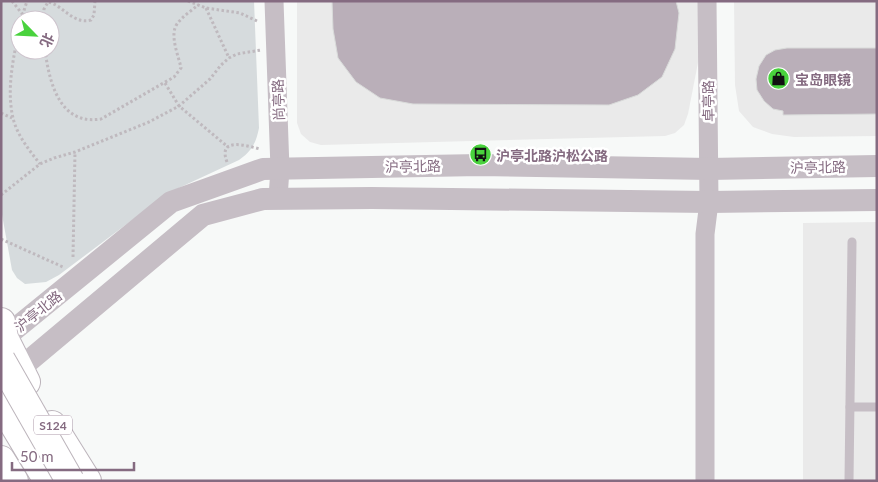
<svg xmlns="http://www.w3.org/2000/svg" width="878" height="482" font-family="Lato,'Noto Sans SC',sans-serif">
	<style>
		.built { fill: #eaeaea }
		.green { fill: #d6dbdd; fill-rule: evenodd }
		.building { fill: #baafb9; stroke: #d9dbda }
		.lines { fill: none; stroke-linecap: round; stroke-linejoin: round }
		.primary-casing { stroke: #bcb4bb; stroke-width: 30 }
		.path { stroke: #bfb9be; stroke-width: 3; stroke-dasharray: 2.5 2.5; stroke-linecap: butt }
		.service { stroke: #c6bec5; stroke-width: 9 }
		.minor { stroke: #c6bec5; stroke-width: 19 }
		.tertiary { stroke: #c6bec5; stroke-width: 22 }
		.primary { stroke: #fff; stroke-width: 28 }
		.primary-bridge-casing { stroke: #bcb4bb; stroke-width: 30; stroke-linecap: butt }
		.primary-bridge { stroke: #fff; stroke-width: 28 }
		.labels { text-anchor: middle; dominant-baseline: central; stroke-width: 5; stroke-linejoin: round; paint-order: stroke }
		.shield { fill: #fff; stroke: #aa97a7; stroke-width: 1 }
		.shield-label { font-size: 12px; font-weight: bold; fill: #856b81 }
		.poi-label { font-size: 14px; font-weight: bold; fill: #856b81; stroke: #fff; text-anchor: start }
		.street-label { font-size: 14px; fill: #856b81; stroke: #fff }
	</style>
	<rect width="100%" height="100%" fill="#f7f9f8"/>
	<!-- built -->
	<g class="built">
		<polygon points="297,1 710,1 688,114 684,125 675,133 665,136 321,145 310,142 301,134 297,123"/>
		<polygon points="734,1 877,1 877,136 794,137 772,134 753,127 739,111 735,85"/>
		<polygon points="877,222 877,481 803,481 803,223"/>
	</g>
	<!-- green -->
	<path class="green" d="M1,1h253l5,127c-3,15 -7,23 -20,32l-71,33 -109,82 -13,7 -21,2 -8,-6 -5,-8 -11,-61zM20,20h30v30h-30z"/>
	<!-- building -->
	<g class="building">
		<polygon points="332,1 676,1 679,13 675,49 662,77 638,95 609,105 413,104 380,98 356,82 338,58 333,29"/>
		<polygon points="787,48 877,48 877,114 783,115 783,111 773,109 764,101 757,90 756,79 759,66 766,55 775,50"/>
	</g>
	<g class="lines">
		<defs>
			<g id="primary">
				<polyline points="1,322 4,338 26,382"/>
				<polyline points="1,403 48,481"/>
				<polyline points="52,425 87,481"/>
				<polyline points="1,460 14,481"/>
			</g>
		</defs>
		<!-- primary casing -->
		<use href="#primary" class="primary-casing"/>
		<!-- path -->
		<g class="path">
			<polyline points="12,1 27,20"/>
			<polyline points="188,1 206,8 240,13 257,21"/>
			<polyline points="206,8 229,58"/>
			<polyline points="21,20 27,1"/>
			<path d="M43,20l1,-11 4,-7c15,3 25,23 43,18l3,-5 1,-14"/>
			<path d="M20,26c-6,29 -14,62 -7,92 4,17 16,32 27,46"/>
			<path d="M45,50c3,23 10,60 36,68 6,2 13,2 20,1l73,-42 7,-9c-2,-11 -12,-33 -4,-44 5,-7 14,-13 21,-19"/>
			<polyline points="165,83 179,106 228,147"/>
			<polyline points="1,113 12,118"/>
			<path d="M227,162c-10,-26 21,-16 33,-13"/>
			<polyline points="1,195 40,164 54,158 75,152 149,122 179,106 210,79 221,65 229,58 237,54 261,50"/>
			<polyline points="1,239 63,267"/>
			<polyline points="73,257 75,152"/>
		</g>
		<!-- service -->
		<g class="service">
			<polyline points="850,407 877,407"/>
			<polyline points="849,481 852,242"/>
		</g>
		<!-- minor -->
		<g class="minor">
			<polyline points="274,1 280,169 278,198"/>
			<polyline points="705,481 705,234 709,202 707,1"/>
		</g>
		<!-- tertiary -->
		<g class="tertiary">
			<polyline points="4,338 171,202 263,169 480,165 709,169 877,166"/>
			<polyline points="18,370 203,215 263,199 372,198 709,202 877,200"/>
		</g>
		<!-- primary -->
		<use href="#primary" class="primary"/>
		<defs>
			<polyline id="primary-bridge" points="1,360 70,481"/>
		</defs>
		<!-- primary-bridge casing -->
		<use href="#primary-bridge" class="primary-bridge-casing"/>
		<!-- primary-bridge -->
		<use href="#primary-bridge" class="primary-bridge"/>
	</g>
	<!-- icons -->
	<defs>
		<symbol id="shop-disc" viewBox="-11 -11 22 22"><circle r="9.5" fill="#49d23d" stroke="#fff"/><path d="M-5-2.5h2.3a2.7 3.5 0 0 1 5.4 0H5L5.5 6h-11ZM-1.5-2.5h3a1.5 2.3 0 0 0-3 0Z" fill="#111"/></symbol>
		<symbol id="bus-disc" viewBox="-11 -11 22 22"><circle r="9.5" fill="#49d23d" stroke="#fff"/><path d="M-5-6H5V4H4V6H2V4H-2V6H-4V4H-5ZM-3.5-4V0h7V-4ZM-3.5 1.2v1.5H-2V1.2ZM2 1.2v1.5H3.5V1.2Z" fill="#111"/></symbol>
	</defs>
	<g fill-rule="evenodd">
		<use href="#shop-disc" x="766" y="66" width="25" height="25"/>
		<use href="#bus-disc" x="468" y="142" width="25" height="25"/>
	</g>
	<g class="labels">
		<!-- shield labels -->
		<rect class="shield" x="34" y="415.5" width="38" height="19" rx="4"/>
		<g class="shield-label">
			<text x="53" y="425">S124</text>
		</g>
		<!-- poi labels -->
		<g class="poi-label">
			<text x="795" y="79">宝岛眼镜</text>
			<text x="496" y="155">沪亭北路沪松公路</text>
		</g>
		<!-- street labels -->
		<g class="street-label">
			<text transform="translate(278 100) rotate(-92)">尚亭路</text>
			<text transform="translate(708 101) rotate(-91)">卓亭路</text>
			<text transform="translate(413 166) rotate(-1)">沪亭北路</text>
			<text transform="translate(818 167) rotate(-1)">沪亭北路</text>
			<text transform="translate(38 311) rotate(-39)">沪亭北路</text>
		</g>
	</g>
	<!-- border -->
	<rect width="878" height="482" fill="none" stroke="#856b81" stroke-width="5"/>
	<!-- north arrow -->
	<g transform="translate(35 35) rotate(114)"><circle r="24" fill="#ffffff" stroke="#cec4cd"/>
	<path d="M0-4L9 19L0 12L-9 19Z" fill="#49d23d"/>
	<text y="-8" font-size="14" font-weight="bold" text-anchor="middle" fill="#856b81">北</text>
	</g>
	<!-- scale -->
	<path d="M12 462v8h122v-8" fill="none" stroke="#856b81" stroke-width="2.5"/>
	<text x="20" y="462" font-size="15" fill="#856b81" stroke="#ffffff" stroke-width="4" paint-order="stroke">50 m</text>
</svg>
